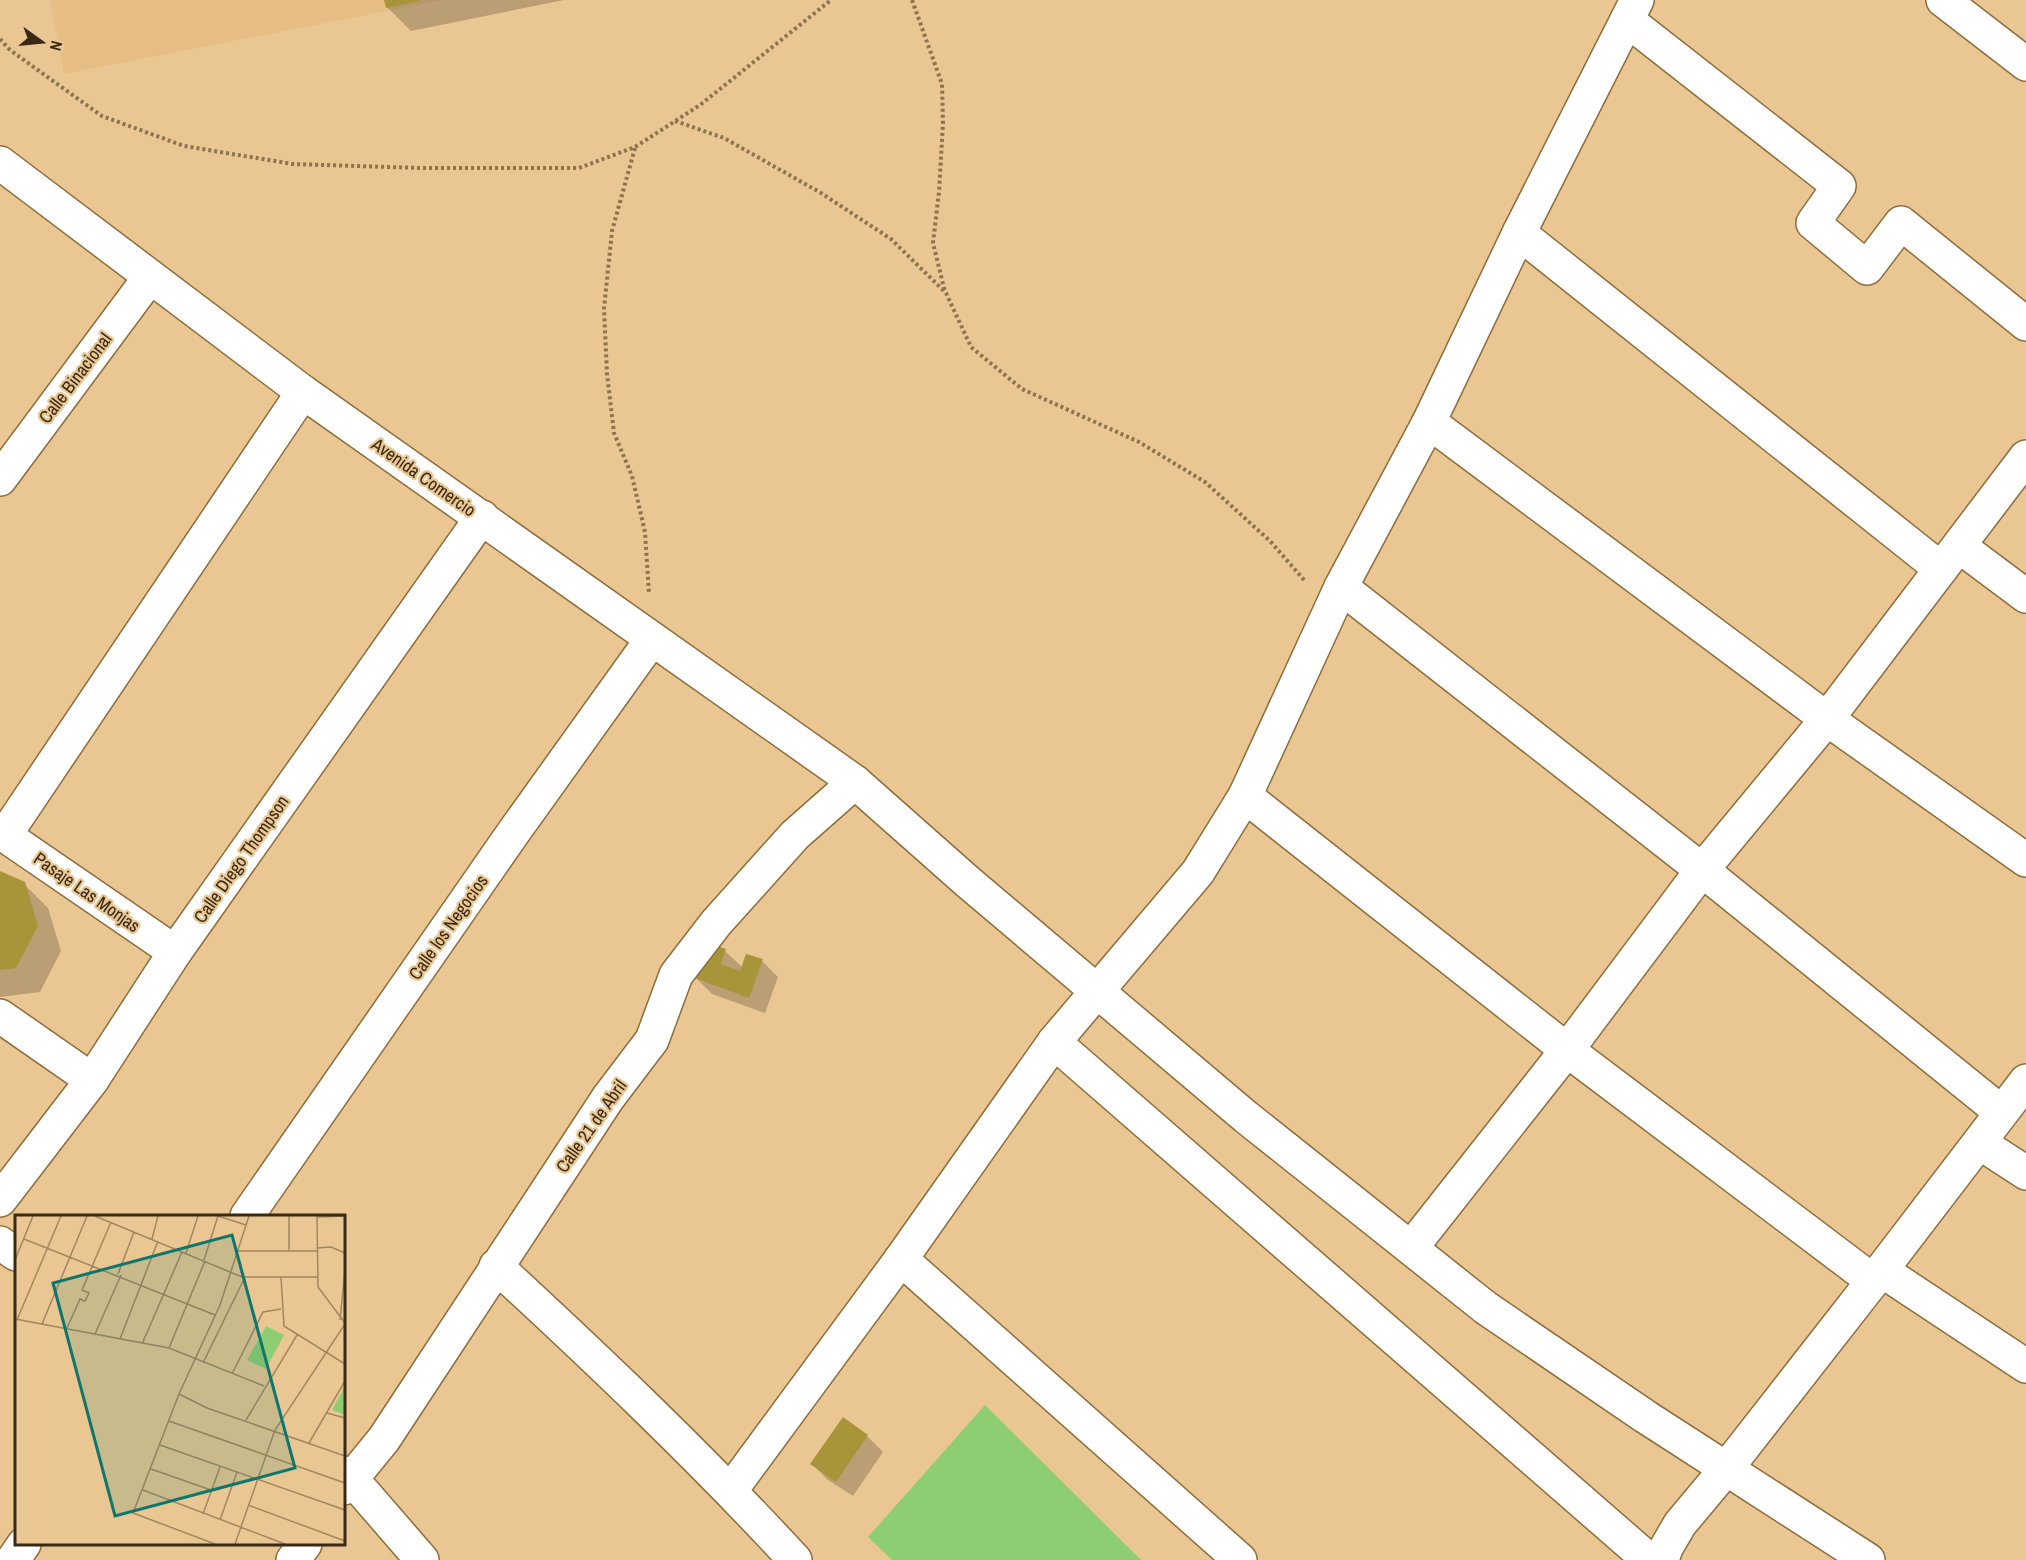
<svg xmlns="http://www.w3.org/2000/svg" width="2026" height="1560" font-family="'Archivo Narrow',sans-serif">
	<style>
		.built { fill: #e6be83 }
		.green { fill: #8ece73 }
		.shadow { fill: #0003 }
		.building { fill: #a89439 }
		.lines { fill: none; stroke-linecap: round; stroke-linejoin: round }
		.street-casing { stroke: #8d6d3b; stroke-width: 36 }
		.path { stroke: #8c7450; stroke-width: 4; stroke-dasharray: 3 3; stroke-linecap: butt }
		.street { stroke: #fff; stroke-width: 33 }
		.labels { text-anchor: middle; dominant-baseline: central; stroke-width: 4.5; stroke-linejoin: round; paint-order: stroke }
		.street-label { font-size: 18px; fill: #372914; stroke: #eac692 }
		.inset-road { fill: none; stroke: #a28760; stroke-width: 1.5 }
		.view { fill: #0f766e; fill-opacity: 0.15; stroke: #0f766e; stroke-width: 3 }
		.inset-edge { fill: none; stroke: #372914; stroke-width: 3 }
	</style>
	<rect width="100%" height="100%" fill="#eac692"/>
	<!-- built -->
	<polygon class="built" points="50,0 443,0 64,74"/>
	<!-- green -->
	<polygon class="green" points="985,1405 1141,1560 892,1560 868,1537"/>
	<!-- shadow -->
	<g class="shadow">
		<polygon points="386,0 564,0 411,31 387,7"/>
		<polygon points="0,873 24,884 48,908 61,951 40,992 0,997"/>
		<polygon points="725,951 743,968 762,961 778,977 765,1013 712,994 696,978"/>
		<polygon points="867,1436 883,1452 853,1496 828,1480 812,1464"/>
	</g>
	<!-- building -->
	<g class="building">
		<polygon points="384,0 420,0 420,1 386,8"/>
		<polygon points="0,871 25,882 38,926 16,968 0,970"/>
		<polygon points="708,943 726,949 721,964 740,971 746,954 763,959 749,998 695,978"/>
		<polygon points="843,1417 868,1435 836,1482 810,1464"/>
	</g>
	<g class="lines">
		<defs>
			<g id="street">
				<polyline points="1943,0 2026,64"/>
				<polyline points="1627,20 1839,186 1813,223 1867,268 1901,223 2026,324"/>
				<polyline points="0,163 303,392 855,782 968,882 1246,1117 1486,1308 1646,1417 1868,1560"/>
				<polyline points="1519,233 1941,569"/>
				<polyline points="1429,422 1827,719 2026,860"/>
				<polyline points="0,479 150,277"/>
				<polyline points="1959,546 2026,596"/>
				<polyline points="1341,587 1702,870 2001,1112"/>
				<polyline points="1245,796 1567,1050 1873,1281"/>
				<polyline points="0,832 175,952"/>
				<polyline points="5,835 303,392"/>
				<polyline points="0,1016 92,1080"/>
				<polyline points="1054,1042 1649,1560"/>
				<polyline points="1980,1143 2026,1173"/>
				<polyline points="0,1200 92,1080 175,952 482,517"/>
				<polyline points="247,1216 513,833 652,639"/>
				<polyline points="0,1243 16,1254"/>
				<polyline points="1411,1248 1567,1050 1702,870 1827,719 2026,457"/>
				<polyline points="901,1259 1240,1560"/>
				<path d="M496,1266c103,95 204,191 299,294"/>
				<polyline points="1881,1270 2026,1366"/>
				<polyline points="344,1473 351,1478 422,1560"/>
				<polyline points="344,1488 384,1439 608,1098 652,1040 676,975 716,923 795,835 855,782"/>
				<polyline points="731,1490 901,1259 1054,1042 1198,872 1245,796 1341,587 1429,422 1519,233 1637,0"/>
				<polyline points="13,1560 24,1544"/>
				<polyline points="293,1560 305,1544"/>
				<polyline points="1662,1560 1666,1548 1680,1524 1726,1469 1873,1281 2026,1081"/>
			</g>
		</defs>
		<!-- street casing -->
		<use href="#street" class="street-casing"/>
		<!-- path -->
		<g class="path">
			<polyline points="912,0 942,84 943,123 939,192 933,243 945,292"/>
			<polyline points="0,39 10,50 102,116 184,146 293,164 420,168 579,168 635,147 700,105 831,0"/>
			<polyline points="675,121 724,138 821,193 891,239 946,293 971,347 1022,389 1139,442 1205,482 1270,541 1305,581"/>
			<polyline points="635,148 612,231 604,309 607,374 614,433 632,476 645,532 649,593"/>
		</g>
		<!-- street -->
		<use href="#street" class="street"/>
	</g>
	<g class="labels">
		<!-- street labels -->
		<g class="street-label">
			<text transform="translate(75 378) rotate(-53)">Calle Binacional</text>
			<text transform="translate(424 477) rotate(35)">Avenida Comercio</text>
			<text transform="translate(241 859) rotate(-55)">Calle Diego Thompson</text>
			<text transform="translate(87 892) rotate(35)">Pasaje Las Monjas</text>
			<text transform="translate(448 927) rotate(-55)">Calle los Negocios</text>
			<text transform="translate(591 1126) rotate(-55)">Calle 21 de Abril</text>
		</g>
	</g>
	<!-- overview -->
	<g transform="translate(15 1215)">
		<rect width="330" height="330" fill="#eac692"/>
		<path d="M251,111l18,9 -18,34 -19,-9zM330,171v29l-13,-5z" fill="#8ece73"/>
		<path class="inset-road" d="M80,1l147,61h75M203,1l28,9M274,1v34M302,1l1,71 27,36M302,2l28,-1M9,24l191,76M137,24l6,-23M302,33l14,-1 14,6M223,36h79M171,38l12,-37M0,45l18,-44M189,45l14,-44M103,59l16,-42M266,62l3,49 61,38M0,104l154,29 95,38M2,105l44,-104M325,105l5,-49M27,109l45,-108M52,113l13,-29 5,2 4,-8 -7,-3 29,-68M80,119l26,-59M105,124l38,-98M127,129l40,-92M154,133l36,-87M188,148l42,-86M217,159l31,-62 18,-3M164,179l28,14 138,48M312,198l18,5M231,205l51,-85M154,206l176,62M294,228l36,-62M145,230l185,65M136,254l60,21M128,275l142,54M233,290l97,36M188,299l17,-47M205,305l17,-48M200,329l-82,-31 46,-119 41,-89 29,-89M220,329l40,-114 70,-106"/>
		<path class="view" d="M217,20l63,233 -180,48 -62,-233z"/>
		<rect width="330" height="330" class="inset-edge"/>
	</g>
	<!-- north arrow -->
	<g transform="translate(42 42) rotate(105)" stroke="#eac692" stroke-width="4.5" paint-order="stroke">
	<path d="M0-4.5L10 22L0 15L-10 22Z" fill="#372914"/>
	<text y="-9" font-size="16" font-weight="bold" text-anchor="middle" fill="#372914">N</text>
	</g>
</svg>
